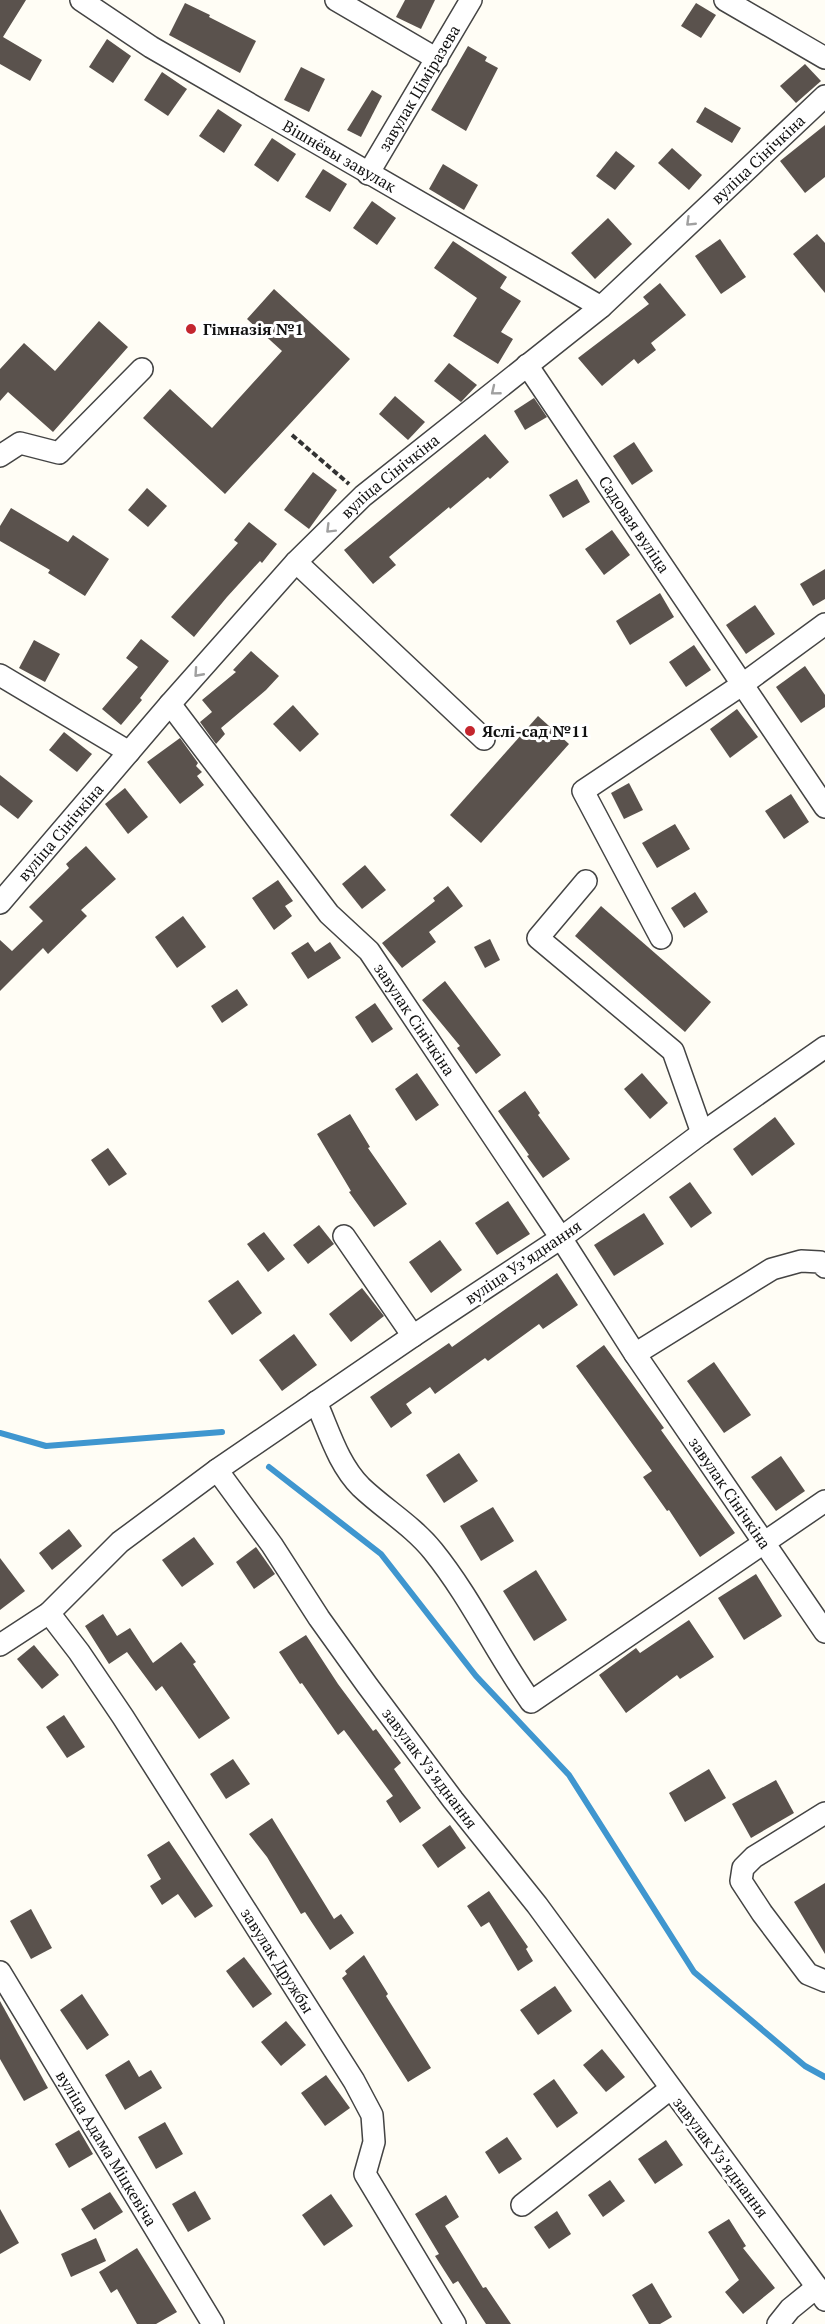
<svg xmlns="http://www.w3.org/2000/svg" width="825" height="2324" font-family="'PT Serif',serif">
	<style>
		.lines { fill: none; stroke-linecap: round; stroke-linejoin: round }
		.stream { stroke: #3f96cf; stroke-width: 6 }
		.building { fill: #5a524d }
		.minor-casing { stroke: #444; stroke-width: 24 }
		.path { stroke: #333; stroke-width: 4; stroke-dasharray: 6 3; stroke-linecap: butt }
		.minor { stroke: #fff; stroke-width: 21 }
		.oneway { stroke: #a0a0a0 }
		.poi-dot { fill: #c4262e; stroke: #fff; stroke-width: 2 }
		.labels { text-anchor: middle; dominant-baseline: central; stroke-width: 6; stroke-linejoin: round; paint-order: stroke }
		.street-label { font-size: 16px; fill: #111; stroke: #fff }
		.poi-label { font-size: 16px; font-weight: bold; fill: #111; stroke: #fff; text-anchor: start }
	</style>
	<rect width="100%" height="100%" fill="#fffdf5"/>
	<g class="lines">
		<!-- stream -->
		<g class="stream">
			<polyline points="0,1433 46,1446 222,1432"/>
			<polyline points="269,1467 381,1554 476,1676 569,1775 694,1972 805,2066 825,2077"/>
		</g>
	</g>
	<!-- building -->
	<g class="building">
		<polygon points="0,0 26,0 3,37 42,60 30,81 0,64"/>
		<polygon points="405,0 435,0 421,29 396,17"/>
		<polygon points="185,3 210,15 209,17 256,41 240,73 169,35"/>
		<polygon points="696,3 716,15 701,38 681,26"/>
		<polygon points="107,39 131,56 113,83 89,67"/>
		<polygon points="468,46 487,57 485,61 498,68 466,131 431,110"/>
		<polygon points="805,64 821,81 796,103 780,86"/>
		<polygon points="301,67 325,79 309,112 284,100"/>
		<polygon points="162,72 187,89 168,116 144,100"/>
		<polygon points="372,90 382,96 361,137 347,130"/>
		<polygon points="705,107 741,128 732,143 696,122"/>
		<polygon points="218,109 242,125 224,153 199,136"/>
		<polygon points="825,125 825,177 805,193 780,161"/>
		<polygon points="272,138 296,154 278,182 254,165"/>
		<polygon points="672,148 702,175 689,190 658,163"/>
		<polygon points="616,151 635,166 615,190 596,176"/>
		<polygon points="443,164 478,185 464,210 429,189"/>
		<polygon points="323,169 347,184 330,212 305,197"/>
		<polygon points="372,201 396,218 377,245 353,228"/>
		<polygon points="608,218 632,244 595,279 571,253"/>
		<polygon points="817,234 825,243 825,293 793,254"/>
		<polygon points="720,239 746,277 721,294 695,256"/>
		<polygon points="453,241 507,277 500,288 521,301 501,332 513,339 498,364 453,336 477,298 434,268"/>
		<polygon points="660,283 686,315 651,343 656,350 638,364 634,359 602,386 578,358 649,304 643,297"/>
		<polygon points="274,289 350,359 225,494 143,418 170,389 212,428 282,351 247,319"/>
		<polygon points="99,321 128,347 53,432 8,392 0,401 0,369 24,343 55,371"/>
		<polygon points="449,363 477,385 461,402 434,381"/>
		<polygon points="395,396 425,422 408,440 379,414"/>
		<polygon points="534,398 547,417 525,430 514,411"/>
		<polygon points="485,434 509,462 490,479 488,477 450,509 449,507 389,557 396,565 373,584 344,550"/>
		<polygon points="634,442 653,471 632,485 613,456"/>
		<polygon points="313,472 337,490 309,529 284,510"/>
		<polygon points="577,479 590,502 563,518 549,495"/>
		<polygon points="147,488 167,506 148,527 128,510"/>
		<polygon points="11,508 68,542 73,535 109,559 85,596 48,573 50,570 0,541 0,526"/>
		<polygon points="249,522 277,544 262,563 260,561 227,597 194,637 171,617 238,543 234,540"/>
		<polygon points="612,530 630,555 604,575 585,549"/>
		<polygon points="825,569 825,599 813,606 800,584"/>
		<polygon points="660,593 674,617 630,645 616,621"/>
		<polygon points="755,605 775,634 746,654 726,625"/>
		<polygon points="141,639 169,661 140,698 142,700 121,725 102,709 138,667 126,658"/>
		<polygon points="34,640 60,654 45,682 19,668"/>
		<polygon points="694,645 711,670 686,687 669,662"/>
		<polygon points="251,651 279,676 266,690 221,728 225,734 216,744 200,722 212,712 202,700 236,672 233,670"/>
		<polygon points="805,666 825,695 825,707 801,723 776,687"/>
		<polygon points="293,705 319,734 300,752 273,724"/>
		<polygon points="737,709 758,737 730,758 710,729"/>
		<polygon points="538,716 569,744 481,843 450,815"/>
		<polygon points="64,732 92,754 77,772 49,750"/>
		<polygon points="180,738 198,763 196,766 202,772 197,776 204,785 180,804 147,762"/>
		<polygon points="0,775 33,801 18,819 0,805"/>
		<polygon points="629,783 643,810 624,819 611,793"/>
		<polygon points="125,788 148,817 128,834 105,804"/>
		<polygon points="791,794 809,822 784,839 765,811"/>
		<polygon points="675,824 690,849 657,868 642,843"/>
		<polygon points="86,846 116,879 81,910 87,916 48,954 43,948 0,991 0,940 12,951 43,921 29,907 69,868 66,864"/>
		<polygon points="365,865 386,890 362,909 342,884"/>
		<polygon points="278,880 293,901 285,906 292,916 274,930 252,898"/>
		<polygon points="448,886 463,906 429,932 436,942 402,968 382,943 435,901 433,898"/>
		<polygon points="695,892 708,912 684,928 671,908"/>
		<polygon points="601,906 711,1002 685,1032 575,936"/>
		<polygon points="183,916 206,947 177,968 155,937"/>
		<polygon points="490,939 500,960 485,968 474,947"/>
		<polygon points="308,942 315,952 330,942 341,958 308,979 291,953"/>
		<polygon points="445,981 501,1055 476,1074 457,1048 460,1046 422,1000"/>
		<polygon points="237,989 248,1005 222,1023 211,1006"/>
		<polygon points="375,1003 393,1029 372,1043 355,1017"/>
		<polygon points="417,1073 439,1105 416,1121 395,1089"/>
		<polygon points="642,1073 668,1103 650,1119 624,1089"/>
		<polygon points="525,1091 540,1113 538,1115 570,1159 543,1178 527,1156 529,1155 498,1111"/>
		<polygon points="350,1114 370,1147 368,1148 407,1204 374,1227 349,1192 351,1191 317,1134"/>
		<polygon points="775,1117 795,1144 752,1176 733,1149"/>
		<polygon points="108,1148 127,1174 109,1186 91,1160"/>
		<polygon points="690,1182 712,1213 691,1228 669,1197"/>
		<polygon points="508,1201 530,1234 497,1255 475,1223"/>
		<polygon points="644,1213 664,1244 614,1276 594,1245"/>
		<polygon points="319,1225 334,1244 308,1264 293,1245"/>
		<polygon points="264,1232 285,1259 268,1272 247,1244"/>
		<polygon points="440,1240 462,1270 431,1293 409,1262"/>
		<polygon points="557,1273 578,1305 543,1329 539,1324 488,1361 485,1358 435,1394 430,1387 406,1404 412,1413 391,1428 370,1397 449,1343 452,1347"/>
		<polygon points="238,1280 262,1313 232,1335 208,1301"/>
		<polygon points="362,1288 384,1316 351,1342 329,1314"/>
		<polygon points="294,1334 317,1365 282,1391 259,1360"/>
		<polygon points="604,1345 664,1428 661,1430 735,1533 700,1557 669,1510 667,1511 643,1477 652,1471 576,1366"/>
		<polygon points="714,1362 751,1415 724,1433 687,1381"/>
		<polygon points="459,1453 478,1481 444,1503 426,1475"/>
		<polygon points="781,1456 805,1491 776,1511 751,1477"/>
		<polygon points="493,1507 514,1541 481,1561 460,1526"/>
		<polygon points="69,1529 82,1546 52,1570 39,1553"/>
		<polygon points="194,1537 214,1564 182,1587 162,1560"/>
		<polygon points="256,1547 275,1574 254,1589 236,1562"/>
		<polygon points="0,1558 25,1591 0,1610"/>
		<polygon points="536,1570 567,1620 534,1641 503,1591"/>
		<polygon points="756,1574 782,1616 744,1640 718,1598"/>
		<polygon points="103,1614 117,1636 130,1628 153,1663 181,1642 196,1662 193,1664 230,1718 199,1739 162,1686 156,1691 127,1652 109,1664 85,1626"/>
		<polygon points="689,1620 714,1657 680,1679 677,1675 626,1713 599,1675 636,1648 640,1653"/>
		<polygon points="306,1635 338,1684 373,1731 376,1729 401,1763 394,1769 421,1808 400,1823 386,1801 393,1796 344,1730 338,1735 302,1683 300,1684 279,1652"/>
		<polygon points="34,1645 59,1675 42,1689 17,1659"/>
		<polygon points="64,1715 85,1747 67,1758 46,1727"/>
		<polygon points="233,1759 250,1784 226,1799 210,1774"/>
		<polygon points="709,1769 726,1798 685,1822 669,1793"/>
		<polygon points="776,1780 794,1813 751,1838 732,1804"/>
		<polygon points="272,1818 334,1919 341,1914 354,1933 330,1950 305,1912 301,1914 267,1857 249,1834"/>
		<polygon points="450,1825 466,1848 438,1868 422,1845"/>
		<polygon points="169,1841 213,1906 195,1918 178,1894 162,1905 150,1886 161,1879 147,1855"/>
		<polygon points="825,1883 825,1954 794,1902"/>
		<polygon points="489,1891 528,1947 526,1949 533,1961 518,1971 489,1922 481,1927 467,1906"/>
		<polygon points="31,1909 52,1948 31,1959 10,1921"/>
		<polygon points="364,1955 388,1994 386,1996 431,2068 408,2082 342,1978 347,1974 345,1971"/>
		<polygon points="244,1957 272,1994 253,2008 226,1971"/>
		<polygon points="555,1986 572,2011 538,2035 520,2010"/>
		<polygon points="82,1994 109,2035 87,2050 60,2010"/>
		<polygon points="0,2001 48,2088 24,2101 0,2059"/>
		<polygon points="286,2021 306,2045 281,2066 261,2042"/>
		<polygon points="602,2049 625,2077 606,2092 583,2065"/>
		<polygon points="129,2060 139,2077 151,2070 162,2088 125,2110 105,2075"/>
		<polygon points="326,2075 350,2108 325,2126 301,2093"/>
		<polygon points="554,2079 578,2113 557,2128 533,2094"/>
		<polygon points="165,2122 183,2154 156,2169 138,2137"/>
		<polygon points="79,2130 93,2154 69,2168 55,2144"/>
		<polygon points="507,2137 522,2159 499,2174 485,2152"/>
		<polygon points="666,2140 683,2165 655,2184 638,2159"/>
		<polygon points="610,2180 625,2201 603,2217 588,2195"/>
		<polygon points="195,2191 211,2219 188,2232 172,2204"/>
		<polygon points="110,2192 123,2212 94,2230 81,2209"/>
		<polygon points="331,2194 353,2226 324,2246 302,2215"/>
		<polygon points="446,2195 459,2217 445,2226 483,2288 486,2287 511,2324 486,2324 458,2281 453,2284 435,2256 439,2254 415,2214"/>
		<polygon points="0,2209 19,2243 0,2254"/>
		<polygon points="557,2211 571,2234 549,2249 534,2227"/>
		<polygon points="729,2219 746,2246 743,2248 775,2288 743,2314 725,2292 739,2280 708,2232"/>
		<polygon points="96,2238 106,2261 71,2277 61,2254"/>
		<polygon points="137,2248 177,2312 156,2324 137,2324 117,2289 111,2293 99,2272"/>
		<polygon points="652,2283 672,2317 660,2324 649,2324 632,2295"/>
	</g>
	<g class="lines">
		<defs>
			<g id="minor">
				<path id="s1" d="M81,0l70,47 450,260"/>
				<polyline points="336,0 437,59"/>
				<polyline points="725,0 825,58"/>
				<path id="s2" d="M368,174l103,-174"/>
				<path id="s3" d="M527,365l298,442"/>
				<polyline points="0,456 20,443 59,453 142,369"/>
				<polyline points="296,562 484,739"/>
				<polyline points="0,675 129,752"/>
				<path id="s4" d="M170,704l159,210 40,37 192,287 74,116 190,278"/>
				<polyline points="586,881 538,938 673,1051 702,1133"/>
				<path id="s5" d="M0,903l170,-199 126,-142 67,-66 238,-189 224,-211"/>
				<polyline points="661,938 583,791 743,684 825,624"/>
				<polyline points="344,1236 413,1336"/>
				<polyline points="635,1354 772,1269 801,1261 820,1262 825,1267"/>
				<path d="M316,1402c13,29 22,62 45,85 23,22 52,39 72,64 38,47 63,102 98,151l294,-201"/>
				<polyline points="217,1470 272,1545 319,1618 367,1685 453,1800 537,1905 817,2287"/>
				<path id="s6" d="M49,1613l30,39 44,65 231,364 18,34 2,27 -9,32 90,150"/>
				<polyline points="0,1645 49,1613 120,1542 217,1470 413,1336 561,1238 702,1133 825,1047"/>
				<polyline points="825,1813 754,1857 743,1868 741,1881 762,1913 808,1974 825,1981"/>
				<path id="s7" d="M0,1972l213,352"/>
				<polyline points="522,2205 670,2089"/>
				<polyline points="778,2324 790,2309 817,2287 825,2300"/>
			</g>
		</defs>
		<!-- minor casing -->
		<use href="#minor" class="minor-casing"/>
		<!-- path -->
		<polyline class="path" points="292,435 349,484"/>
		<!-- minor -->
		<use href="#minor" class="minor"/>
	</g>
	<!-- one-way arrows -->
	<defs><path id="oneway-chevron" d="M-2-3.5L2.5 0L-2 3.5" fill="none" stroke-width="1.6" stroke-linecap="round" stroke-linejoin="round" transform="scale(1.5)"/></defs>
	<g class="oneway">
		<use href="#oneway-chevron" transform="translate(690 222) rotate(136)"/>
		<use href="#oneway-chevron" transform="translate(495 391) rotate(141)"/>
		<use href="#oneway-chevron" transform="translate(330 529) rotate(135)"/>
		<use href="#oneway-chevron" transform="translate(198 673) rotate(132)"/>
	</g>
	<!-- markers -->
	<g class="poi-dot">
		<circle cx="191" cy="329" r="6"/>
		<circle cx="470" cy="731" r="6"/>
	</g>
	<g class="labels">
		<!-- street labels -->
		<g class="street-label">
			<text stroke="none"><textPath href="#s2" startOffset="100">завулак Ціміразева</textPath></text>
			<text stroke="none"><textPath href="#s1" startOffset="302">Вішнёвы завулак</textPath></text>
			<text stroke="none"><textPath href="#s5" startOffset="1065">вуліца Сінічкіна</textPath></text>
			<text stroke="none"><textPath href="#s5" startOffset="579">вуліца Сінічкіна</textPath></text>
			<text stroke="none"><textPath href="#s3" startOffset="192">Садовая вуліца</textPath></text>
			<text stroke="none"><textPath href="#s5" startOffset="93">вуліца Сінічкіна</textPath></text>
			<text stroke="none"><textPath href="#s4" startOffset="400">завулак Сінічкіна</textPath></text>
			<text transform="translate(523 1262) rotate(-34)">вуліца Узʼяднання</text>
			<text stroke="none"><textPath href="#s4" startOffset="969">завулак Сінічкіна</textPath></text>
			<text transform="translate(430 1768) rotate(53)">завулак Узʼяднання</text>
			<text stroke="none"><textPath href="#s6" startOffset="416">завулак Дружбы</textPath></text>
			<text stroke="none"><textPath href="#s7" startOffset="206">вуліца Адама Міцкевіча</textPath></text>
			<text transform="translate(721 2157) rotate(53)">завулак Узʼяднання</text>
		</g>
		<!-- poi labels -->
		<g class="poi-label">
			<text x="203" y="329">Гімназія №1</text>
			<text x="482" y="731">Яслі-сад №11</text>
		</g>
	</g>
</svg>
